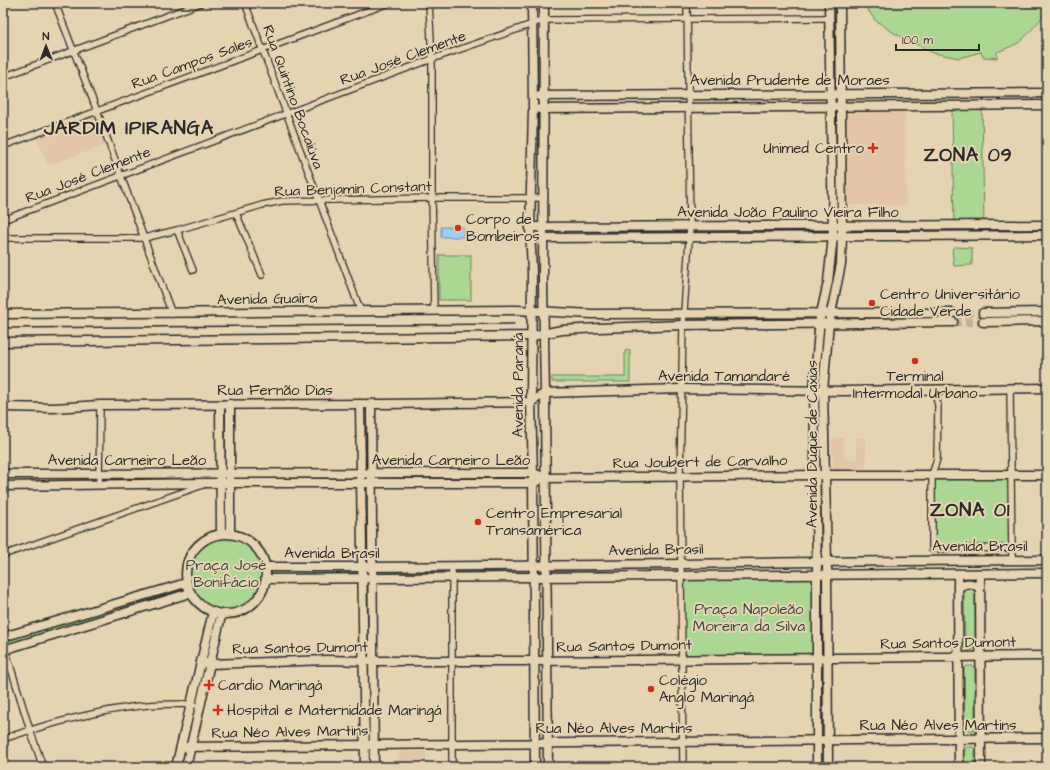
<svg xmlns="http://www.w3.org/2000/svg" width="1050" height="770" font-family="'Architects Daughter',sans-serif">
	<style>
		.built { fill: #e2c6a6 }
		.green { fill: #acd694; stroke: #6c8060 }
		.water { fill: #a0ccfa; stroke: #718ca7 }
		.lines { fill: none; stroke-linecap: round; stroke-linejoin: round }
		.secondary-tunnel { stroke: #c1b196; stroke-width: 8; stroke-dasharray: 8 4; stroke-linecap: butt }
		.street-casing { stroke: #2b2b2b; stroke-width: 8 }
		.secondary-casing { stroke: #2b2b2b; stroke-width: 11 }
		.street { stroke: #e6d3b1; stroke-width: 5.5 }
		.secondary { stroke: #e6d3b1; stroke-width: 8 }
		.rail { stroke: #2b2b2b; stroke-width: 1.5 }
		.poi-dot { fill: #c8321e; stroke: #e6d3b1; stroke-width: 1.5 }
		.labels { text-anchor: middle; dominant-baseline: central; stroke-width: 4; stroke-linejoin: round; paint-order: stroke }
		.street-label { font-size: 15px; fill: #2b2b2b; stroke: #e6d3b1 }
		.poi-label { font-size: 15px; fill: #2b2b2b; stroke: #e6d3b1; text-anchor: start }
		.park-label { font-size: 15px; fill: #3e453b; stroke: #e6d3b1 }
		.district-label { font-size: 19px; font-weight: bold; letter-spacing: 1px; fill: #2b2b2b; stroke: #e6d3b1 }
	</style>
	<rect width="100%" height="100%" fill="#e6d3b1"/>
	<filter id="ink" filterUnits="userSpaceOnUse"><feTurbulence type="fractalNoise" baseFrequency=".025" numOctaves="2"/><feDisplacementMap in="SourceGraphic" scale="8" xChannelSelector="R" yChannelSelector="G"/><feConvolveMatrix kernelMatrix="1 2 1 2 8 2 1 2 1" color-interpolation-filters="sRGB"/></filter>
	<g filter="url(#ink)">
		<!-- built -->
		<g class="built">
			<polygon points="905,106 906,205 842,205 841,107"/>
			<polygon points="97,111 109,144 48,165 35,134"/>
			<polygon points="832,438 843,438 844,459 857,459 856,438 866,438 866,469 833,469"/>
			<polygon points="398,752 426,752 426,767 377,767 377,763 398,763"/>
		</g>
		<!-- green -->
		<g class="green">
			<path d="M863,3h184c0,2 0,4 0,6 -1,6 -24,31 -29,34 -7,4 -14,6 -21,9v6l-14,-1 -2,-5 -22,6 -26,-5 -39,-20 -19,-13z"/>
			<polygon points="982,105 984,226 954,226 952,106"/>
			<polygon points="955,247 972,248 972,265 954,266 952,249"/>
			<rect x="439" y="255" width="32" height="45"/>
			<polygon points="630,350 630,382 552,382 552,377 625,377 625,351"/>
			<polygon points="932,475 1011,475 1012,548 932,549"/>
			<path d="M221,534c23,0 38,10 45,33l96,3v6l-96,1c-5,20 -14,33 -36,37 -3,0 -6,2 -9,1 -13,-1 -25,-13 -32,-23l-186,56v-7l183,-58c-1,-28 8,-41 35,-49z"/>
			<polygon points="452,569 533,574 373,576 372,570"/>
			<polygon points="817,575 817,659 682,659 680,576"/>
			<polygon points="964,587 975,588 975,647 974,649 969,651 965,648"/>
			<polygon points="967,666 973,666 975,668 975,727 973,731 970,731 965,728 964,669"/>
			<polygon points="967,747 973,747 975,749 975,767 964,767 964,750"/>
		</g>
		<!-- water -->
		<rect class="water" x="441" y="227" width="22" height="10"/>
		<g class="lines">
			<!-- secondary-tunnel -->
			<g class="secondary-tunnel">
				<polyline points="953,313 983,313"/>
				<polyline points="953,322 983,322"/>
			</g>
			<defs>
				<g id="street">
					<polyline points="55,3 97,111 172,314"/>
					<polyline points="245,3 361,312"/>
					<polyline points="429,3 432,59 432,198 434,311"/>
					<polyline points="3,77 201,3"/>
					<polyline points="3,146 389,3"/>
					<polyline points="236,213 262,275"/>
					<polyline points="3,220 432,59 544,20 829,18"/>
					<polyline points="177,230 193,270"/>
					<polyline points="3,233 8,238 144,238 177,230 262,205 282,201 432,198 543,198"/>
					<polyline points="1010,389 1012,560"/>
					<polyline points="934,390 938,405 937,459 932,475 932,549 1012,548"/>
					<polyline points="99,485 100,405"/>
					<polyline points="3,555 203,485"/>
					<polyline points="452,567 452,767"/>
					<polyline points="3,642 30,730 43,767"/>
					<path d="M3,739c47,-16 96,-29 145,-34 15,-1 29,-1 43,-1l3,1"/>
					<polyline points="683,767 680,476 683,325 690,227 687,3"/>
				</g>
				<g id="secondary">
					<polyline points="532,3 533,109 530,227 532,272 531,402 533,473 535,767"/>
					<polyline points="544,3 543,284 545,393 548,767"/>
					<polyline points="540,96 1047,93"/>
					<polyline points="540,109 1047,105"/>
					<polyline points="530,227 1047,225"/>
					<polyline points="543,238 1047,235"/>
					<polyline points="983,313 1047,312"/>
					<polyline points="3,314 517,310 592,314 953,313"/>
					<polyline points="983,322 1047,321"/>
					<polyline points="3,342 532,336 562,330 599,328 683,325 953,322"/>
					<polyline points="545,393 681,389 842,391 1047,388"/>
					<polyline points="360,404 365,767"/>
					<polyline points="371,404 374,767"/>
					<polyline points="220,405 221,534"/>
					<polyline points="3,407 54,408 100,405 384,404 531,402 545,393"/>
					<polyline points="3,474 533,473 546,478 815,475 1047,475"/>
					<polyline points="3,486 206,483 533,483 538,481"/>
					<circle cx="226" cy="574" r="40"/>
					<polyline points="230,534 230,404"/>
					<path d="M266,567c260,1 520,-6 781,-7"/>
					<polyline points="958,574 959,767"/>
					<polyline points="980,574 981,767"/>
					<polyline points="266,579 1047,573"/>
					<path d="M958,588c8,-6 15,-6 22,1"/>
					<polyline points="3,637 186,583"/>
					<polyline points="3,650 190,593"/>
					<polyline points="201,662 210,664 328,660 363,661 534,661 1047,656"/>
					<polyline points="181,747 1047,738"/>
					<polyline points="176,767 213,612"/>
					<polyline points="186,767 221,616"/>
					<polyline points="817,767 817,571 814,390 820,318 828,282 833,236 829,3"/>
					<polyline points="828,767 827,562 823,390 829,323 841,264 842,236 840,3"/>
				</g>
			</defs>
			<!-- street casing -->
			<use href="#street" class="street-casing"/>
			<!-- secondary casing -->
			<use href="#secondary" class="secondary-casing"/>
			<!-- street -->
			<use href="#street" class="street"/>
			<!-- secondary -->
			<use href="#secondary" class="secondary"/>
			<!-- rail -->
			<polyline class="rail" points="3,328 514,324"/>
		</g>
	</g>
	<!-- markers -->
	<g class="poi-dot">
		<path d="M871 142h4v4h4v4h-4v4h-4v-4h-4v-4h4z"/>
		<circle cx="458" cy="228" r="4"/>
		<circle cx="872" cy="303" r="4"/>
		<circle cx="915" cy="361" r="4"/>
		<circle cx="478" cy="522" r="4"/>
		<path d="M207 679h4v4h4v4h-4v4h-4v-4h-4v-4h4z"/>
		<circle cx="651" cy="689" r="4"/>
		<path d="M216 704h4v4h4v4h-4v4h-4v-4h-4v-4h4z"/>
	</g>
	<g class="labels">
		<!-- street labels -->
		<g class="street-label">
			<text transform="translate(403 58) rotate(-20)">Rua José Clemente</text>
			<text transform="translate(192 63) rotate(-20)">Rua Campos Sales</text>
			<text x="790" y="80">Avenida Prudente de Moraes</text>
			<text transform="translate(293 97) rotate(70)">Rua Quintino Bocaiúva</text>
			<text transform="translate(88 175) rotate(-21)">Rua José Clemente</text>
			<text transform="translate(353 189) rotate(-2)">Rua Benjamin Constant</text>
			<text x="788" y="212">Avenida João Paulino Vieira Filho</text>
			<text transform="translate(267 299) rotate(-1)">Avenida Guaíra</text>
			<text x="724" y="376">Avenida Tamandaré</text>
			<text transform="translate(518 385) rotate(-90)">Avenida Paraná</text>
			<text x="275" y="390">Rua Fernão Dias</text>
			<text transform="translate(812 444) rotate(-90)">Avenida Duque de Caxias</text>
			<text x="127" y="460">Avenida Carneiro Leão</text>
			<text x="451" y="460">Avenida Carneiro Leão</text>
			<text transform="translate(700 462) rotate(-1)">Rua Joubert de Carvalho</text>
			<text x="980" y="546">Avenida Brasil</text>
			<text transform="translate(656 550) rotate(-1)">Avenida Brasil</text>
			<text x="332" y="553">Avenida Brasil</text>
			<text transform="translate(948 643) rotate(-1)">Rua Santos Dumont</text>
			<text transform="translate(624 646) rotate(-1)">Rua Santos Dumont</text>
			<text transform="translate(300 648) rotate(-1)">Rua Santos Dumont</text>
			<text x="938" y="725">Rua Néo Alves Martins</text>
			<text x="614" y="728">Rua Néo Alves Martins</text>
			<text transform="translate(290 732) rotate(-1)">Rua Néo Alves Martins</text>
		</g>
		<!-- poi labels -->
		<g class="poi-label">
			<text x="864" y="148" text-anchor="end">Unimed Centro</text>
			<text x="466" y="219">Corpo de<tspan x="466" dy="17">Bombeiros</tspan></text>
			<text x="880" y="294">Centro Universitário<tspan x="880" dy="17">Cidade Verde</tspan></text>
			<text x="915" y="376" text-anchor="middle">Terminal<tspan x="915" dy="17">Intermodal Urbano</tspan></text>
			<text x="486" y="513">Centro Empresarial<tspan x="486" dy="17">Transamérica</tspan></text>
			<text x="659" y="680">Colégio<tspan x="659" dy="17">Anglo Maringá</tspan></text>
			<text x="218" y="685">Cardio Maringá</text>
			<text x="227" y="710">Hospital e Maternidade Maringá</text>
		</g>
		<!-- park labels -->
		<g class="park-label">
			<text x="226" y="565">Praça José<tspan x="226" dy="17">Bonifácio</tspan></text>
			<text x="749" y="609">Praça Napoleão<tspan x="749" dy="17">Moreira da Silva</tspan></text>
		</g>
		<!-- district labels -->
		<g class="district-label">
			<text x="129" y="128">JARDIM IPIRANGA</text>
			<text x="968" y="155">ZONA 09</text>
			<text x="970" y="510">ZONA 01</text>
		</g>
	</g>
	<!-- margin -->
	<rect width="1050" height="770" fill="none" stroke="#e6d3b1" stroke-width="16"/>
	<rect x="8" y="8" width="1034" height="754" fill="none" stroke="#2b2b2b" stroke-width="1.5" filter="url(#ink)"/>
	<!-- north arrow -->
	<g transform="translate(46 46) rotate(359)" stroke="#e6d3b1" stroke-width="3" paint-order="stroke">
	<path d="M0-3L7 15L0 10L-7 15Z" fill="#2b2b2b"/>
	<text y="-6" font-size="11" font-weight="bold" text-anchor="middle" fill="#2b2b2b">N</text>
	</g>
	<!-- scale -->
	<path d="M896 44v6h83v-6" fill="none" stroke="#2b2b2b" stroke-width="2"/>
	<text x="902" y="44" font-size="12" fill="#2b2b2b" stroke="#e6d3b1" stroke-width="3" paint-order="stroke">100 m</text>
</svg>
